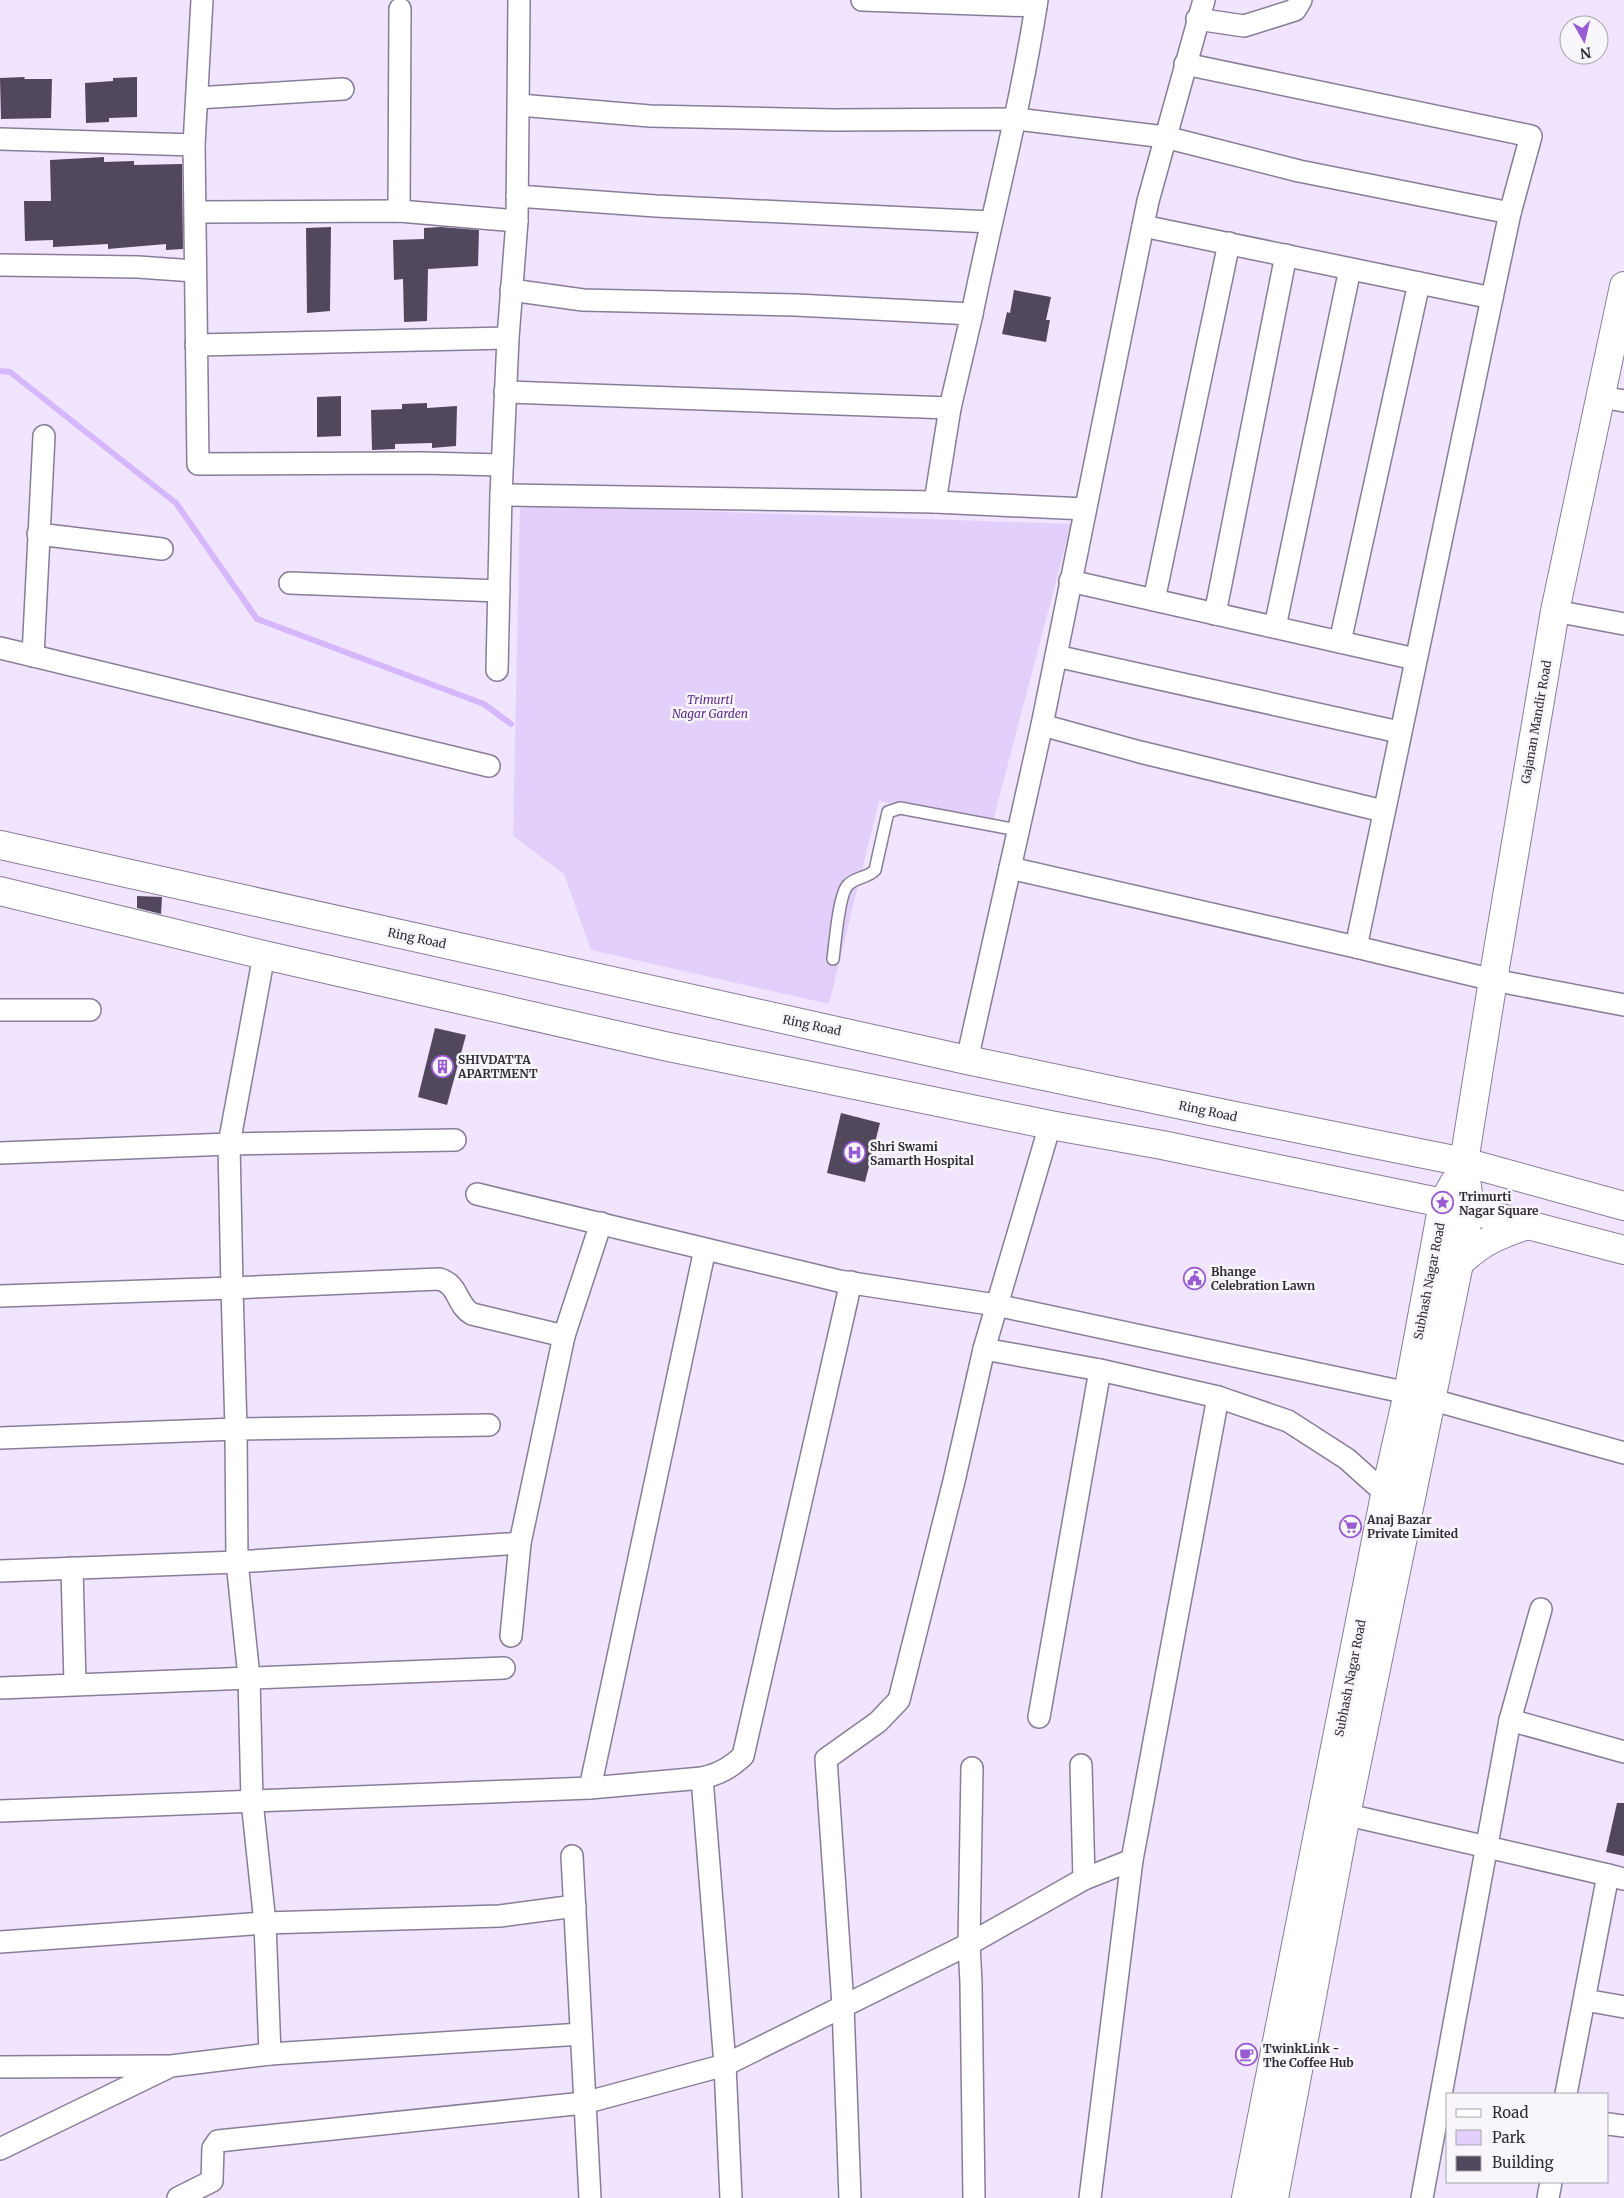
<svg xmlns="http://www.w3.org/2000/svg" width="1624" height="2198" font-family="Merriweather,serif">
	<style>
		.green { fill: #e3cffc }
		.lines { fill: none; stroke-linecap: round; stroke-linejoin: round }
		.stream { stroke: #d6b7fb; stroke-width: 6 }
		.building { fill: #52485e }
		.lane-casing { stroke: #887d96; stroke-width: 14 }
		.street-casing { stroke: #887d96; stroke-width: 24 }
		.secondary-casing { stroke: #887d96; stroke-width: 30 }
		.primary-casing { stroke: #887d96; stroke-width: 30 }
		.lane { stroke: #fff; stroke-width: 11 }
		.street { stroke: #fff; stroke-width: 21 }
		.secondary { stroke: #fff; stroke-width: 28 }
		.primary { stroke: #fff; stroke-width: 28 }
		.labels { text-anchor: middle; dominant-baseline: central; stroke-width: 5; stroke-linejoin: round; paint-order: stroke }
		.park-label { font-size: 12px; font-style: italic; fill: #5e2a8a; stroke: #f8f6fb }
		.street-label { font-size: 12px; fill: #312c36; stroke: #f8f6fb }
		.poi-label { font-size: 12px; font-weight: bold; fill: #312c36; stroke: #f8f6fb; text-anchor: start }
	</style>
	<rect width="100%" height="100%" fill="#f0e4ff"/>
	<!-- green -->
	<polygon class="green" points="520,505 1071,524 993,821 879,801 829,1004 591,950 564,874 513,836"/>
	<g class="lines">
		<!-- stream -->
		<polyline class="stream" points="0,371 10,372 176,503 257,619 484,704 511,724"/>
	</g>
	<!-- building -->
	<g class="building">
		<polygon points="25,77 24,79 52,79 51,118 1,119 0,78"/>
		<polygon points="137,77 137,117 109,118 109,122 86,123 85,83 113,81 113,78"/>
		<polygon points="104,157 104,162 134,161 134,165 182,164 183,249 166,250 166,244 108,249 108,244 53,247 53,240 25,241 24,201 51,201 50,160"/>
		<polygon points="331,227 330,311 307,313 306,228"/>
		<polygon points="441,227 479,230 478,266 428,269 427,321 404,322 403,279 394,280 393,240 424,239 424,228"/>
		<polygon points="1014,290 1051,297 1046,320 1050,320 1046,342 1002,334 1007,312 1010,313"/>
		<polygon points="341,396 341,436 317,437 317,397"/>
		<polygon points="427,403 427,408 457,406 456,446 432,448 432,443 395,444 395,449 372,450 371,410 402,409 402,404"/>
		<polygon points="137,896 162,897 161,914 137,908"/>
		<polygon points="435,1028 466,1035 447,1105 418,1097"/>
		<polygon points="841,1113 880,1123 865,1182 827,1173"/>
		<polygon points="1617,1803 1624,1803 1624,1856 1606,1852"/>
	</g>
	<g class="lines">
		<defs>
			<path id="lane" d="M833,959c2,-15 6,-66 15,-74 7,-8 20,-7 27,-15l13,-58 12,-4 118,22"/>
			<g id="street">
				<polyline points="202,0 194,145 198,464 423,463 502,465"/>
				<polyline points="862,0 1036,6"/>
				<polyline points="1197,19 1244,26 1295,10 1301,0"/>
				<polyline points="1185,64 1531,136 1510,213"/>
				<polyline points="197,98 343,89"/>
				<polyline points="519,105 650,116 833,120 1016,119 1165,137 1299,171 1510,213 1492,298 1143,226"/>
				<polyline points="0,139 194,145"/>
				<polyline points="517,196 656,206 991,222"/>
				<polyline points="399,211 400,9"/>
				<polyline points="196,212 399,211 517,221"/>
				<polyline points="0,265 138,267 194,271"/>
				<polyline points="1492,298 1356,947 1493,980 1624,1005"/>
				<path d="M972,314c21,-105 49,-208 65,-314"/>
				<polyline points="196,345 508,338"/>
				<polyline points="505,392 950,408 972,314 796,305 583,300 511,290"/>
				<polyline points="1601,397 1624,401"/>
				<polyline points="501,495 935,502 1085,509"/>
				<polyline points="935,502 950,408"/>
				<polyline points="38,534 162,549"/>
				<polyline points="1070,581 1415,659"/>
				<polyline points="290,583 499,591"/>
				<polyline points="1154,600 1229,243"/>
				<polyline points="1555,611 1624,624"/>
				<polyline points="1215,614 1286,255"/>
				<polyline points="1275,627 1350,269"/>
				<polyline points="1340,642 1419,283"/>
				<polyline points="0,648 489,766"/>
				<polyline points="33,656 44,436"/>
				<polyline points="1056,656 1399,732"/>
				<polyline points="497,670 501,495 508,338 517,221 519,0"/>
				<polyline points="1042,725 1140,752 1383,811"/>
				<polyline points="1010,868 1356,947"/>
				<polyline points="264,955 229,1144 455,1140"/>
				<polyline points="0,1010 90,1010"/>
				<polyline points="967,1060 1042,725 1148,201 1204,0"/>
				<polyline points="0,1153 229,1144 232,1288 0,1296"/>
				<polyline points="477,1194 839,1281 996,1305 1408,1393 1624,1453"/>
				<polyline points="564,1336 601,1223"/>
				<polyline points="984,1349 1050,1125"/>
				<path d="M0,1438l236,-9 -4,-141 207,-9c20,5 17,26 33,35l92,22 -44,207 -283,19 -237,9"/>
				<polyline points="72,1568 75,1684"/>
				<polyline points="511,1636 520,1543"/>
				<polyline points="0,1688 504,1668"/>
				<polyline points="1039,1717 1100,1370"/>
				<polyline points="1510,1720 1541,1609"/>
				<polyline points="1081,1765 1084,1879"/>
				<polyline points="972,1768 969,1944 971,1983 974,2198"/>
				<polyline points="702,1778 725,2065 731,2198"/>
				<polyline points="590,1788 705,1249"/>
				<path d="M0,1811l590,-23 112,-10c17,-4 28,-10 41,-22l108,-474"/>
				<polyline points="1331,1811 1608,1875"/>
				<polyline points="572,1856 590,2198"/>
				<polyline points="0,1942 265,1923 500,1916 575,1906"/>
				<polyline points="1585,2000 1624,2007"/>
				<polyline points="270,2054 581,2034"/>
				<polyline points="0,2067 166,2066"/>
				<polyline points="1566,2094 1608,1875 1624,1879"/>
				<polyline points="1608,2124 1624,2126"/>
				<polyline points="0,2149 171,2066 270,2054 265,1923 252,1801 249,1677 237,1562 236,1429 489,1425"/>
				<polyline points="178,2198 212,2181 213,2148 218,2141 584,2103 725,2065 969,1944 1084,1879 1132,1860 1218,1397 1288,1421 1347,1459 1395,1502"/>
				<polyline points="850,2198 843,2005 826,1759 878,1722 899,1700 954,1481 984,1349 1100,1370 1218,1397"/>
				<polyline points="1090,2198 1132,1860"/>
				<polyline points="1422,2198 1510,1720 1624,1752"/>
				<polyline points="1548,2198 1551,2182"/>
			</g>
			<g id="secondary">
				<polyline points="1246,2198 1385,1495 1408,1393 1443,1203 1454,1183"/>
				<polyline points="1274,2198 1346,1815 1470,1210 1464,1162 1493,980 1555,611 1624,286"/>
			</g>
			<g id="primary">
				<polyline points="0,845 967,1060 1225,1114 1464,1162 1624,1206"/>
				<polyline points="0,891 264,955 664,1046 1050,1125 1162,1145 1443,1203 1624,1250"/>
				<path d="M1459,1263c24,-22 37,-27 68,-38"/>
			</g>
		</defs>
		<!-- lane casing -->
		<use href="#lane" class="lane-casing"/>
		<!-- street casing -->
		<use href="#street" class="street-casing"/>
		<!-- secondary casing -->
		<use href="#secondary" class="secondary-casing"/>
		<!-- primary casing -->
		<use href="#primary" class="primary-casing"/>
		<!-- lane -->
		<use href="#lane" class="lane"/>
		<!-- street -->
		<use href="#street" class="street"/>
		<!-- secondary -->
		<use href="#secondary" class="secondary"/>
		<!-- primary -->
		<use href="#primary" class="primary"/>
	</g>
	<!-- icons -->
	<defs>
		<symbol id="building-ring" viewBox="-11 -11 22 22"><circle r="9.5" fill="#f8f6fb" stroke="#985bd2" stroke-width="1.5"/><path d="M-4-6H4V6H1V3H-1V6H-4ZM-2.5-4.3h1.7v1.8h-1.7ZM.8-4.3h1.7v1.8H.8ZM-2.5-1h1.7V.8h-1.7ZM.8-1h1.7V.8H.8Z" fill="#985bd2"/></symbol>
		<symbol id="hospital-ring" viewBox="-11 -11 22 22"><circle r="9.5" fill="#f8f6fb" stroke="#985bd2" stroke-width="1.5"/><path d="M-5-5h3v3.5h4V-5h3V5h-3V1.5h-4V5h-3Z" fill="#985bd2"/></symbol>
		<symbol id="sight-ring" viewBox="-11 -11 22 22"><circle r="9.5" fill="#f8f6fb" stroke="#985bd2" stroke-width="1.5"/><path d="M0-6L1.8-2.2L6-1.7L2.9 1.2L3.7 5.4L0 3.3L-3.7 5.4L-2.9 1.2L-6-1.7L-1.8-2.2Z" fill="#985bd2"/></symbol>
		<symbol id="civic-ring" viewBox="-11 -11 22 22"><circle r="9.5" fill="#f8f6fb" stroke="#985bd2" stroke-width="1.5"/><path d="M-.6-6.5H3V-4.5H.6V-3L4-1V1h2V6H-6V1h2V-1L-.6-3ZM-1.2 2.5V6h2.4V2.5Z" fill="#985bd2"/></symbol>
		<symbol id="supermarket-ring" viewBox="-11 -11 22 22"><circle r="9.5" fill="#f8f6fb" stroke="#985bd2" stroke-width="1.5"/><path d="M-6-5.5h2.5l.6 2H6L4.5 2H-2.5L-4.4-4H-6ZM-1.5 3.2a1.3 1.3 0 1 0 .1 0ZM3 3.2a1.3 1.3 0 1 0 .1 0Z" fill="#985bd2"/></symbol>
		<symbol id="cafe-ring" viewBox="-11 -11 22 22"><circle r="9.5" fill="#f8f6fb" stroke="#985bd2" stroke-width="1.5"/><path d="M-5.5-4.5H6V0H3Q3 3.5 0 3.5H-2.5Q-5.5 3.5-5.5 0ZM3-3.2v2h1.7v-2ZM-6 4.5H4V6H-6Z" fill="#985bd2"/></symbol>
	</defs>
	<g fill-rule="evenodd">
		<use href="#building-ring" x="430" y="1054" width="25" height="25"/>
		<use href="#hospital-ring" x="842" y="1140" width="25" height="25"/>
		<use href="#sight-ring" x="1430" y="1190" width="25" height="25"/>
		<use href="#civic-ring" x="1182" y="1266" width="25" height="25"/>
		<use href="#supermarket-ring" x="1338" y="1514" width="25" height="25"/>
		<use href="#cafe-ring" x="1234" y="2042" width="25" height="25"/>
	</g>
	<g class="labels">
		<!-- park labels -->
		<g class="park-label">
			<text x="710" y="699">Trimurti<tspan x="710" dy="14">Nagar Garden</tspan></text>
		</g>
		<!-- street labels -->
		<g class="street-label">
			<text transform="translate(1536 722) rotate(-80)">Gajanan Mandir Road</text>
			<text transform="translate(417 938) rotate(12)">Ring Road</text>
			<text transform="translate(812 1025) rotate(12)">Ring Road</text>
			<text transform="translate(1208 1111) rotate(12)">Ring Road</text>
			<text transform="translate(1429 1281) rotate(-79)">Subhash Nagar Road</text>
			<text transform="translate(1350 1678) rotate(-79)">Subhash Nagar Road</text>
		</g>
		<!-- poi labels -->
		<g class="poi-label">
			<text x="458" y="1059">SHIVDATTA<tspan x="458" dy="14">APARTMENT</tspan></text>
			<text x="870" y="1146">Shri Swami<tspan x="870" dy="14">Samarth Hospital</tspan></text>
			<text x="1459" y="1196">Trimurti<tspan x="1459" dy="14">Nagar Square</tspan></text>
			<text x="1211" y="1271">Bhange<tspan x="1211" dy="14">Celebration Lawn</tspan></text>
			<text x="1367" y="1519">Anaj Bazar<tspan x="1367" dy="14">Private Limited</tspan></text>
			<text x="1263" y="2048">TwinkLink -<tspan x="1263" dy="14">The Coffee Hub</tspan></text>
		</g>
	</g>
	<!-- legend -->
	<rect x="1446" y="2093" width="162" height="90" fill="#f8f6fb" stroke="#a8a5ac"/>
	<rect x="1456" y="2109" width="25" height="8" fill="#ffffff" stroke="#a8a5ac"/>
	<text x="1492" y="2118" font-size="15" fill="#312c36">Road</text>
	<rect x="1456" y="2130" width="25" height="15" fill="#e3cffc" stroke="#a8a5ac"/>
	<text x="1492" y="2143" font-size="15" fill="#312c36">Park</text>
	<rect x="1456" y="2156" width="25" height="15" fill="#52485e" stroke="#a8a5ac"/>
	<text x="1492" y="2168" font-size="15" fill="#312c36">Building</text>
	<!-- north arrow -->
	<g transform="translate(1584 40) rotate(172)"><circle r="24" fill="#f8f6fb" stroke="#a8a5ac"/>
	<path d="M0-4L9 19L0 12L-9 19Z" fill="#985bd2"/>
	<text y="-8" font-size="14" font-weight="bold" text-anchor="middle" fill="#312c36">N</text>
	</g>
</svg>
